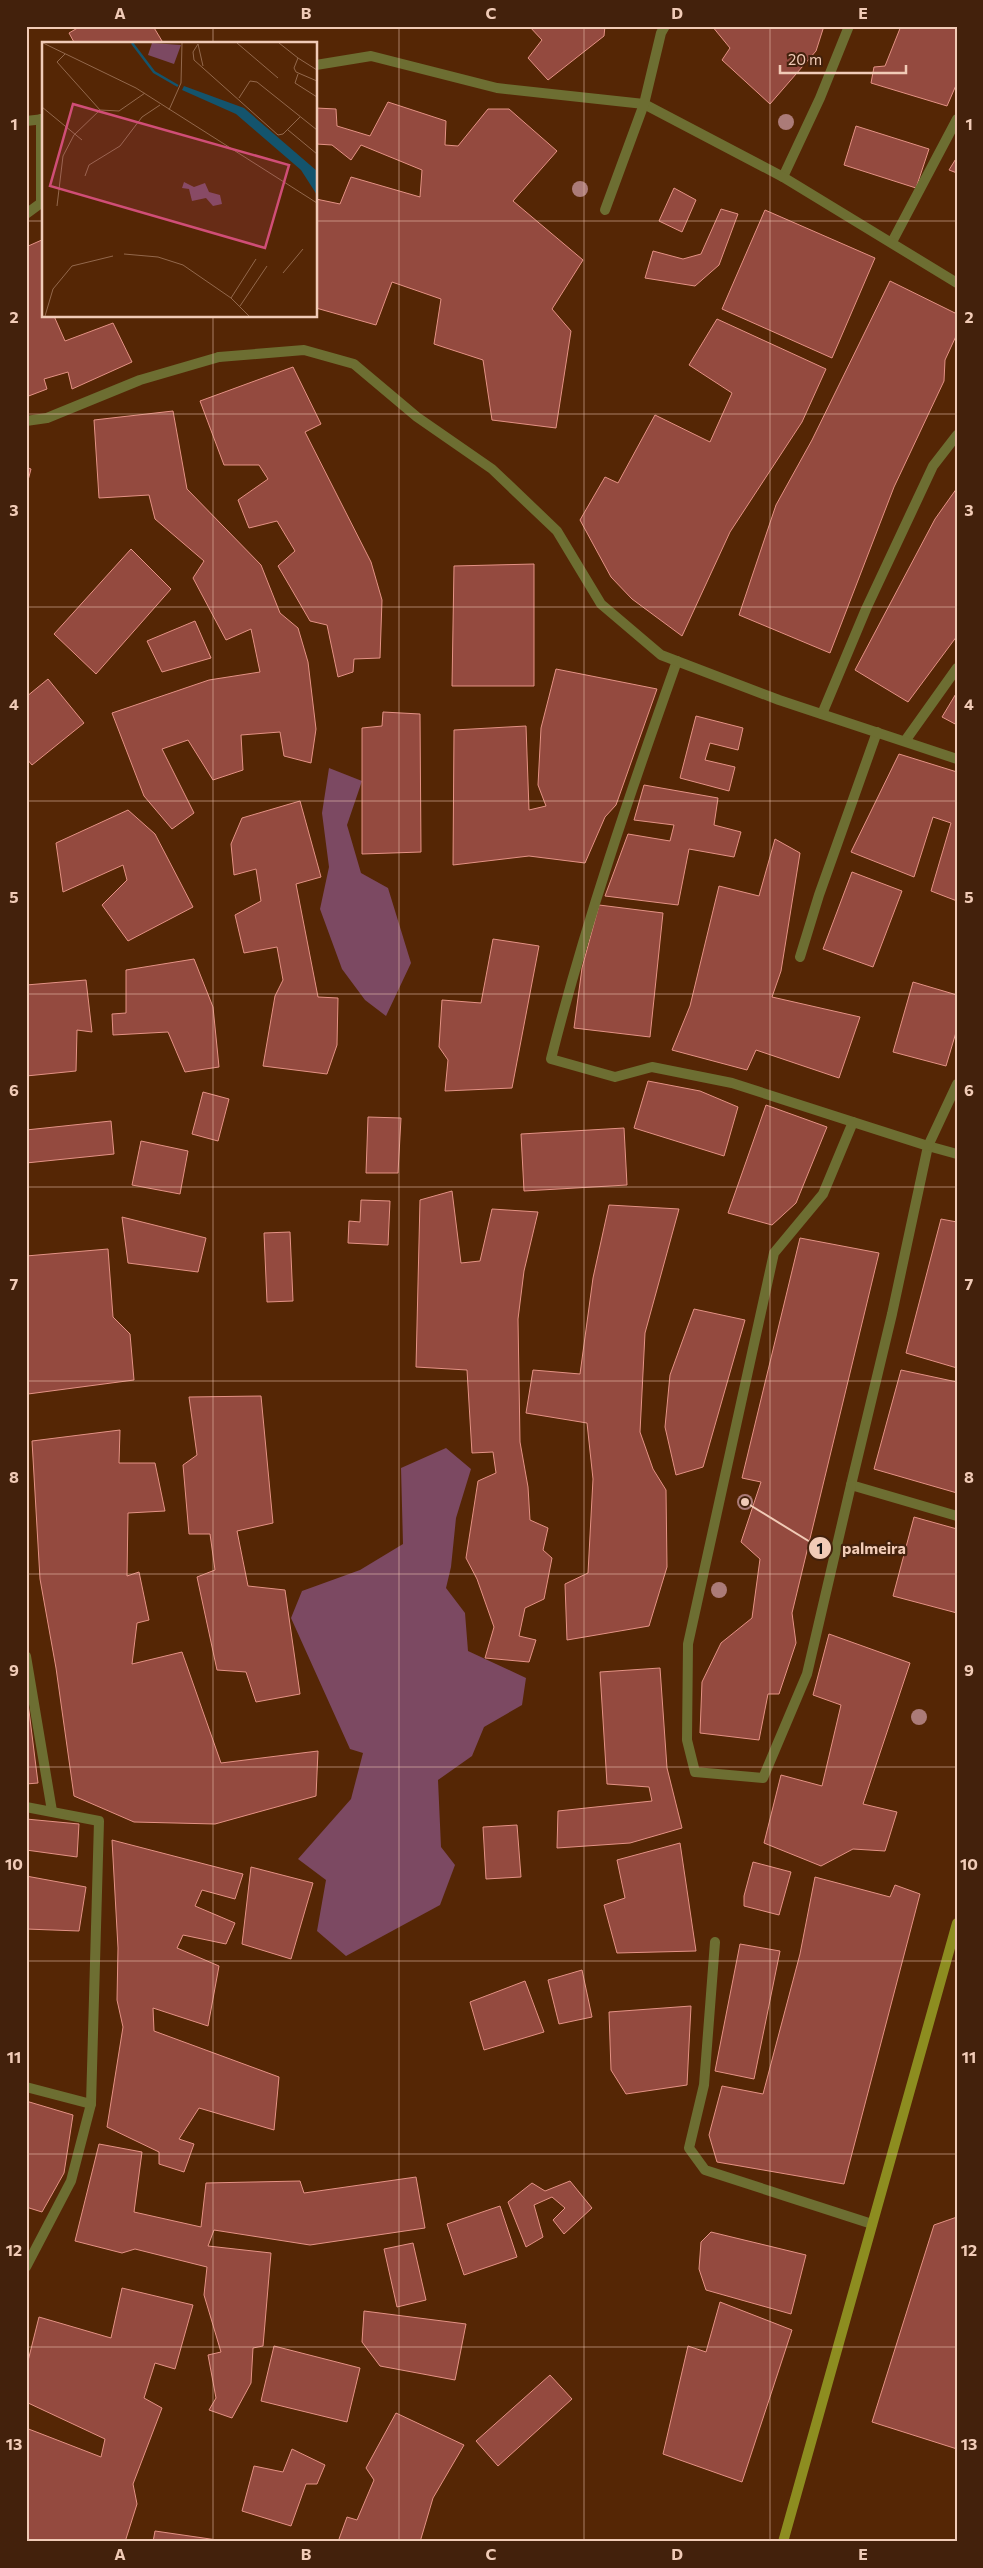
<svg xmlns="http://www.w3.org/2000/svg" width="983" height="2568" font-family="Commissioner,sans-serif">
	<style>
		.green { fill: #7c4962 }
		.building { fill: #944a3f; stroke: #e49285 }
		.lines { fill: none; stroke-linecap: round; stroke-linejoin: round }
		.lane { stroke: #6d6e32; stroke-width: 10 }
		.street { stroke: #6d6e32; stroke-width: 10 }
		.secondary { stroke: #8d8d20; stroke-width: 10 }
		.tree { fill: #ab7b78 }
		.grid { fill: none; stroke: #f1cbb7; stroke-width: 1; stroke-opacity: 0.55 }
		.inset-river { fill: none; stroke: #14546d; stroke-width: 2.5 }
		.inset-road { fill: none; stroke: #93684c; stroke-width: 1 }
		.view { fill: #d04e77; fill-opacity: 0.15; stroke: #d04e77; stroke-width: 2.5 }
		.inset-edge { fill: none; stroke: #f1cbb7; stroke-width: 2.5 }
		.leader { fill: none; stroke: #f1cbb7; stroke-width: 2 }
		.callout-dot { fill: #f1cbb7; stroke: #43210c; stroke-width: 2 }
		.mark-label { font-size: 15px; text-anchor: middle; font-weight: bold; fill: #111 }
		.callout-label { font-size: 16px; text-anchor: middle; font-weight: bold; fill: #f1cbb7; stroke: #43210c; stroke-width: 4.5; stroke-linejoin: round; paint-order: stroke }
		.neatline { fill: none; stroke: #f1cbb7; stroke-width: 2 }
		.grid-label { font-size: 16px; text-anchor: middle; font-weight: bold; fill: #f1cbb7 }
	</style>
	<rect width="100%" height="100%" fill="#552605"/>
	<!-- green -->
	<g class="green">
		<polygon points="329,768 362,781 347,825 361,873 388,888 411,963 386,1016 365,1000 342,969 320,909 329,867 322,813"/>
		<polygon points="446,1448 471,1469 456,1518 451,1567 446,1588 465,1613 468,1651 526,1678 522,1705 484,1727 472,1756 438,1780 441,1847 455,1865 440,1905 346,1956 317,1931 326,1880 298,1859 351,1799 363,1753 350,1749 291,1618 302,1591 360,1570 403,1544 401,1468"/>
	</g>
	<!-- building -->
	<g class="building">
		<polygon points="81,26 153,26 162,41 158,44 75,44 69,33"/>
		<polygon points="529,26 605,26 604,36 548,80 528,58 542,40"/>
		<polygon points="712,26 824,26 816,51 770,104 722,60 730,48"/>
		<polygon points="901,26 957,26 957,83 947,106 871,83 874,67 885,66"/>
		<polygon points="388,102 446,121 445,145 458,146 488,109 509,109 557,151 513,201 583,260 552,309 571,331 556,428 492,420 483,360 434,344 441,299 392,282 376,325 316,308 316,199 340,204 351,177 420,197 422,170 361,145 351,160 332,145 316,144 316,108 336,109 337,126 370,136"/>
		<polygon points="856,126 929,149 916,188 844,165"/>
		<polygon points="957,157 957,173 949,170"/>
		<polygon points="674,188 696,200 682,232 659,221"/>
		<polygon points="721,209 738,214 719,265 695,286 645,278 653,251 683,259 701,254"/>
		<polygon points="765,210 875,258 832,358 722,309"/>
		<polygon points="44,239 44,316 54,316 65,341 113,323 132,362 72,389 68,372 44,379 47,389 26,397 26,247"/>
		<polygon points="890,281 957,314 957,334 945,360 944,381 894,487 830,653 739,615 776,505 812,440"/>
		<polygon points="717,319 826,369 802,422 730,532 682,636 632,599 611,577 580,520 605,477 618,483 655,415 710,442 732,393 689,365"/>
		<polygon points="293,367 321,424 305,432 371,562 382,600 380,658 354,659 353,672 338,677 327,625 310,621 278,566 295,551 277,521 249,528 238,500 268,479 259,465 224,465 200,401"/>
		<polygon points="173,411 187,489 261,565 280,613 298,628 308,662 316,729 311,763 284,756 280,732 241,735 243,770 213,780 188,740 162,749 194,813 172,829 144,796 112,713 209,680 260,672 251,629 226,640 193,578 204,561 155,519 149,495 99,498 94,420"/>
		<polygon points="26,467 31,469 26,488"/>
		<polygon points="957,488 957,636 908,702 855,670 935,519"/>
		<polygon points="131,549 171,589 96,674 54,634"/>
		<polygon points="534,564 534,686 452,686 454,566"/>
		<polygon points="195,621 211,658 162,672 147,641"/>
		<polygon points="556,669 657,689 616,805 605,817 585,863 529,856 453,865 454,730 526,726 529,810 546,806 538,785 541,728"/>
		<polygon points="48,679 84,723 32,765 26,758 26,697"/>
		<polygon points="957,692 957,725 942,717"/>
		<polygon points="383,712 420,714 421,852 362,854 362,728 382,726"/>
		<polygon points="696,716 743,728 738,750 710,743 705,760 735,767 729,791 680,778"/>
		<polygon points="899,754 957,772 957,901 931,891 951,823 933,817 914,877 851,852"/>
		<polygon points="644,785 718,798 714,825 741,832 734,857 689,849 678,905 605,896 628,834 670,841 674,825 634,820"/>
		<polygon points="300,801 321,877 296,884 318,997 338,998 337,1045 327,1074 263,1066 275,996 283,980 277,947 244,953 235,915 261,901 256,869 234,875 231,844 242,818"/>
		<polygon points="128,810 155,834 193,907 128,941 102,905 127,880 123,865 63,892 56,843"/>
		<polygon points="775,839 800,853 781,971 772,997 860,1017 839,1078 756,1050 747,1070 672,1050 690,1006 719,886 759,896"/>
		<polygon points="852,872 902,891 873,967 823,949"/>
		<polygon points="599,905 663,913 650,1037 574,1028 582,968"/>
		<polygon points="493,939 539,946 512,1088 445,1091 448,1060 439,1047 442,1000 481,1003"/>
		<polygon points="194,959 213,1007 219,1067 185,1072 168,1032 113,1035 112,1014 126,1013 126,970"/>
		<polygon points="86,980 92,1032 77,1030 76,1071 26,1076 26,985"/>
		<polygon points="913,982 957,995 957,1029 946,1066 893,1052"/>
		<polygon points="648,1081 700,1091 738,1107 724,1156 634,1128"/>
		<polygon points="203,1092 229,1099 218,1141 192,1134"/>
		<polygon points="766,1105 827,1127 796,1203 772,1225 728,1213"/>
		<polygon points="368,1117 401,1118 398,1173 366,1173"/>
		<polygon points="111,1121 114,1154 26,1163 26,1130"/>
		<polygon points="624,1128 627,1185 524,1191 521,1134"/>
		<polygon points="141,1141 188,1151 180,1194 132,1185"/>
		<polygon points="452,1191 461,1263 480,1261 492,1209 538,1212 524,1271 518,1319 520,1442 528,1487 530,1520 548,1528 543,1550 552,1558 544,1599 525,1608 519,1636 536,1640 529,1662 485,1658 494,1627 477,1579 466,1558 478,1481 496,1473 493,1452 472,1453 467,1370 416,1367 420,1200"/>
		<polygon points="361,1200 390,1201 388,1245 348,1243 349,1221 360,1222"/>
		<polygon points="609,1205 679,1209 645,1333 640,1432 653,1469 666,1490 667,1567 649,1626 567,1640 565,1584 588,1573 593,1479 587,1423 526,1413 533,1370 580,1374 593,1278"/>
		<polygon points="122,1217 206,1238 198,1272 128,1263"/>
		<polygon points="941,1219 957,1222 957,1368 906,1353"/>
		<polygon points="290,1232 293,1301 267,1302 264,1233"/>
		<polygon points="800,1238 879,1253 792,1613 796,1643 779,1694 768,1694 759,1740 700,1733 702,1682 721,1643 752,1618 760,1559 741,1542 761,1482 742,1478"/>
		<polygon points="108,1249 113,1317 130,1334 134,1380 28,1394 26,1256"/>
		<polygon points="694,1309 745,1320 703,1467 676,1475 665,1427 670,1375"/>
		<polygon points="901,1370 957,1382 957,1493 874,1469"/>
		<polygon points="261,1396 273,1523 237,1531 248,1586 285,1590 300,1694 256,1702 246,1672 217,1670 197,1577 215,1570 210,1534 189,1534 183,1465 197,1455 189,1397"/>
		<polygon points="120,1430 119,1463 155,1463 165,1511 128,1513 127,1576 139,1572 149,1620 137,1623 132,1664 182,1652 221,1763 318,1751 316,1796 215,1824 134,1822 74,1796 56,1668 40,1579 32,1441"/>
		<polygon points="914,1517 957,1529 957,1613 893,1596"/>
		<polygon points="829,1634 910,1663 863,1804 897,1812 885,1851 853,1849 821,1866 764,1843 781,1775 822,1786 841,1705 813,1695"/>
		<polygon points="660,1668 667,1768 682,1828 630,1843 557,1848 558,1811 652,1801 649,1787 607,1784 600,1672"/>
		<polygon points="26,1687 38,1783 26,1784"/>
		<polygon points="26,1819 79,1824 77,1857 26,1850"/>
		<polygon points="517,1825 521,1877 486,1879 483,1827"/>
		<polygon points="112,1840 243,1874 235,1899 202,1890 195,1906 235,1923 226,1944 183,1935 177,1948 219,1966 208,2026 153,2008 154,2031 279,2077 274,2130 199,2108 179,2139 194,2144 184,2172 159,2164 159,2152 107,2127 123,2027 117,2000 118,1948"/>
		<polygon points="680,1843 696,1951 617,1953 604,1905 625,1898 617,1860"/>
		<polygon points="753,1862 791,1872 779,1915 744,1906 744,1896"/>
		<polygon points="251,1867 313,1883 291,1959 242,1944"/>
		<polygon points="26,1876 86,1887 79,1931 26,1929"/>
		<polygon points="815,1877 890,1897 895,1885 920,1894 844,2184 717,2162 709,2135 722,2086 763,2094 800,1954"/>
		<polygon points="740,1944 780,1951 754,2079 715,2071"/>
		<polygon points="582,1970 592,2017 559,2024 548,1980"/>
		<polygon points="525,1981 544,2032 484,2050 470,2002"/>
		<polygon points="691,2006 687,2085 626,2094 611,2070 609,2012"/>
		<polygon points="26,2101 73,2115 64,2173 42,2212 26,2207"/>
		<polygon points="99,2144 142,2152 134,2212 201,2227 206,2183 300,2181 304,2193 416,2177 425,2228 310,2245 214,2230 208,2246 271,2253 263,2346 253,2348 251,2383 232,2418 209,2410 216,2398 208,2355 221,2352 204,2295 207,2267 135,2249 122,2253 75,2241"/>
		<polygon points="570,2181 592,2208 564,2234 553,2220 565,2208 552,2197 534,2205 543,2237 526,2247 508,2202 532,2183 545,2191"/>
		<polygon points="500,2206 517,2257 464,2275 447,2224"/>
		<polygon points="957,2217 957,2449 872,2422 934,2225"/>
		<polygon points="711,2232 806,2255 791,2314 706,2290 699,2269 701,2242"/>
		<polygon points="413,2243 426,2300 397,2307 384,2249"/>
		<polygon points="122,2288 193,2305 175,2369 155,2363 144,2398 162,2408 133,2484 137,2504 125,2542 26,2542 26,2428 101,2457 105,2439 26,2402 26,2369 39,2317 111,2338"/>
		<polygon points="720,2302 792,2330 742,2482 663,2454 688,2346 706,2352"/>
		<polygon points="364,2311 466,2324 455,2380 380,2366 362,2342"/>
		<polygon points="274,2346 360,2368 347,2422 261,2401"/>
		<polygon points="550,2375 572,2399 498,2466 476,2441"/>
		<polygon points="396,2413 464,2445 433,2498 420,2542 344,2542 339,2539 347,2517 357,2520 374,2480 366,2468"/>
		<polygon points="292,2449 325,2465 317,2484 306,2484 291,2526 242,2511 254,2466 283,2472"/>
		<polygon points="155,2531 231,2542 153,2542"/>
	</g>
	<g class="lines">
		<!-- lane -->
		<g class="lane">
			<polyline points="783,177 820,98 849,26"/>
			<polyline points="26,214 41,203 41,119"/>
			<polyline points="892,242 957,119"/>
			<polyline points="26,421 47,418 140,380 219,357"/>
			<path d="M677,661c-47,132 -92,263 -126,398l64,18 37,-10 80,16 121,39"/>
			<polyline points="822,714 866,609 933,466 957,435"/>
			<polyline points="905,741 957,668"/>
			<polyline points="800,957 819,895 877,732"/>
			<polyline points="957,1154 928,1146 892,1314 851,1485 957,1516"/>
			<polyline points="851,1485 807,1674 763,1778 695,1772 687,1740 688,1644 774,1253 823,1194 853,1122 928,1146 957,1084"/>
			<polyline points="26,1656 52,1811"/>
			<polyline points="26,1807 99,1821 91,2104 71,2181 26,2267"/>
			<polyline points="715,1942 704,2085 689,2148 705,2170 872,2224"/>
			<polyline points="26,2087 91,2104"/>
		</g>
		<!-- street -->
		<g class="street">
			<polyline points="316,65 371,56 497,88 644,104 783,177 957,283"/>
			<polyline points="26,121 44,119"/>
			<polyline points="605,210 644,104 661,33 665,26"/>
			<polyline points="219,357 304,350 354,364 417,417 492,469 557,531 601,604 661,655 779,700 957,759"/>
		</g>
		<!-- secondary -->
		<polyline class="secondary" points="783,2542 957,1923"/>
	</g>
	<!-- trees -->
	<g class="tree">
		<circle cx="786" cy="122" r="8"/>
		<circle cx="580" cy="189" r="8"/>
		<circle cx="745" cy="1502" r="8"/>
		<circle cx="719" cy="1590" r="8"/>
		<circle cx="919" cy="1717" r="8"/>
	</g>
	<!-- grid -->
	<path class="grid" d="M213,26v18M399,26v2516M584,26v2516M770,26v2516M26,221h18M316,221h641M213,316v2226M26,414h931M26,607h931M26,801h931M26,994h931M26,1187h931M26,1381h931M26,1574h931M26,1767h931M26,1961h931M26,2154h931M26,2347h931"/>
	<!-- overview -->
	<g transform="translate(42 42)">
		<rect width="275" height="275" fill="#552605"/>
		<path d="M110,1l29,2 -7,19 -26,-9zM142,140l10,5 11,-4 4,9 11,3 2,9 -9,2 -7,-8 -14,3 -3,-12 -7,-1z" fill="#7c4962"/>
		<path d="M142,44l60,22 73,63v24l-16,-25 -65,-56 -54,-24z" fill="#14546d"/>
		<path class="inset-river" d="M90,1l22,29 24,14"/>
		<path class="inset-road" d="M1,1l93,45 181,115M195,1l41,35M237,1l19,15 -4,10 2,4 21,9M156,2l-5,8 1,8 84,75 5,-1 17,-17M156,2l5,22M23,12l-8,8 43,48M256,16l19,12M256,32l-3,9 22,14M197,56l11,-17 7,1 60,48M0,65l40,33M127,68l12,-27 1,-40M246,88l29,24M43,134l4,-11 31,-19 22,-29 18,-12M15,164l6,-50 11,-21 26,-25 19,1 26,-18M82,212l34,3 25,8 48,33 18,18M241,231l20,-24M189,256l25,-39M198,264l27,-40M3,274l8,-27 19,-23 41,-10"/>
		<path class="view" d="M31,62l216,61 -24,83 -215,-62z"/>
		<rect width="275" height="275" class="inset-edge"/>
	</g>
	<!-- callouts -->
	<path class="leader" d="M745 1502L820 1548"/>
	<g class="callout-dot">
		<circle cx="745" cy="1502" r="5"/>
		<circle cx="820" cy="1548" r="12"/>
	</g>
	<g class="mark-label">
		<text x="820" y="1554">1</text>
	</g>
	<g class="callout-label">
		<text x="874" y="1554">palmeira</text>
	</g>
	<!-- border -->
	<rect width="983" height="2568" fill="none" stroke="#43210c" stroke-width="55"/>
	<!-- scale -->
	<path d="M780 65v8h126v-8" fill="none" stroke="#f1cbb7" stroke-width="2.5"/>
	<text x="788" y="65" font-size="15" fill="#f1cbb7" stroke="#43210c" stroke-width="4" paint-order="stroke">20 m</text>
	<rect x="28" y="28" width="928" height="2512" class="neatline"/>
	<g class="grid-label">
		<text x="120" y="19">A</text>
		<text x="306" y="19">B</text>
		<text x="491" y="19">C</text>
		<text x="677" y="19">D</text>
		<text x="863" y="19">E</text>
		<text x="14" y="130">1</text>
		<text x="969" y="130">1</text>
		<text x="14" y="323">2</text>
		<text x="969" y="323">2</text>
		<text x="14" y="516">3</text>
		<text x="969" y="516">3</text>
		<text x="14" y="710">4</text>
		<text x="969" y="710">4</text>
		<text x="14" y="903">5</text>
		<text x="969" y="903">5</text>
		<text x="14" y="1096">6</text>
		<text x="969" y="1096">6</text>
		<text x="14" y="1290">7</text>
		<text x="969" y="1290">7</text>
		<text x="14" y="1483">8</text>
		<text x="969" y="1483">8</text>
		<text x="14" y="1676">9</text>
		<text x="969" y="1676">9</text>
		<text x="14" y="1870">10</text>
		<text x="969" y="1870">10</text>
		<text x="14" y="2063">11</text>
		<text x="969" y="2063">11</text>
		<text x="14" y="2256">12</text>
		<text x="969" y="2256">12</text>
		<text x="14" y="2450">13</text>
		<text x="969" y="2450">13</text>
		<text x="120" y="2560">A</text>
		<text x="306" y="2560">B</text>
		<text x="491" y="2560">C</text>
		<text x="677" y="2560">D</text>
		<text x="863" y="2560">E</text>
	</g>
</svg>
